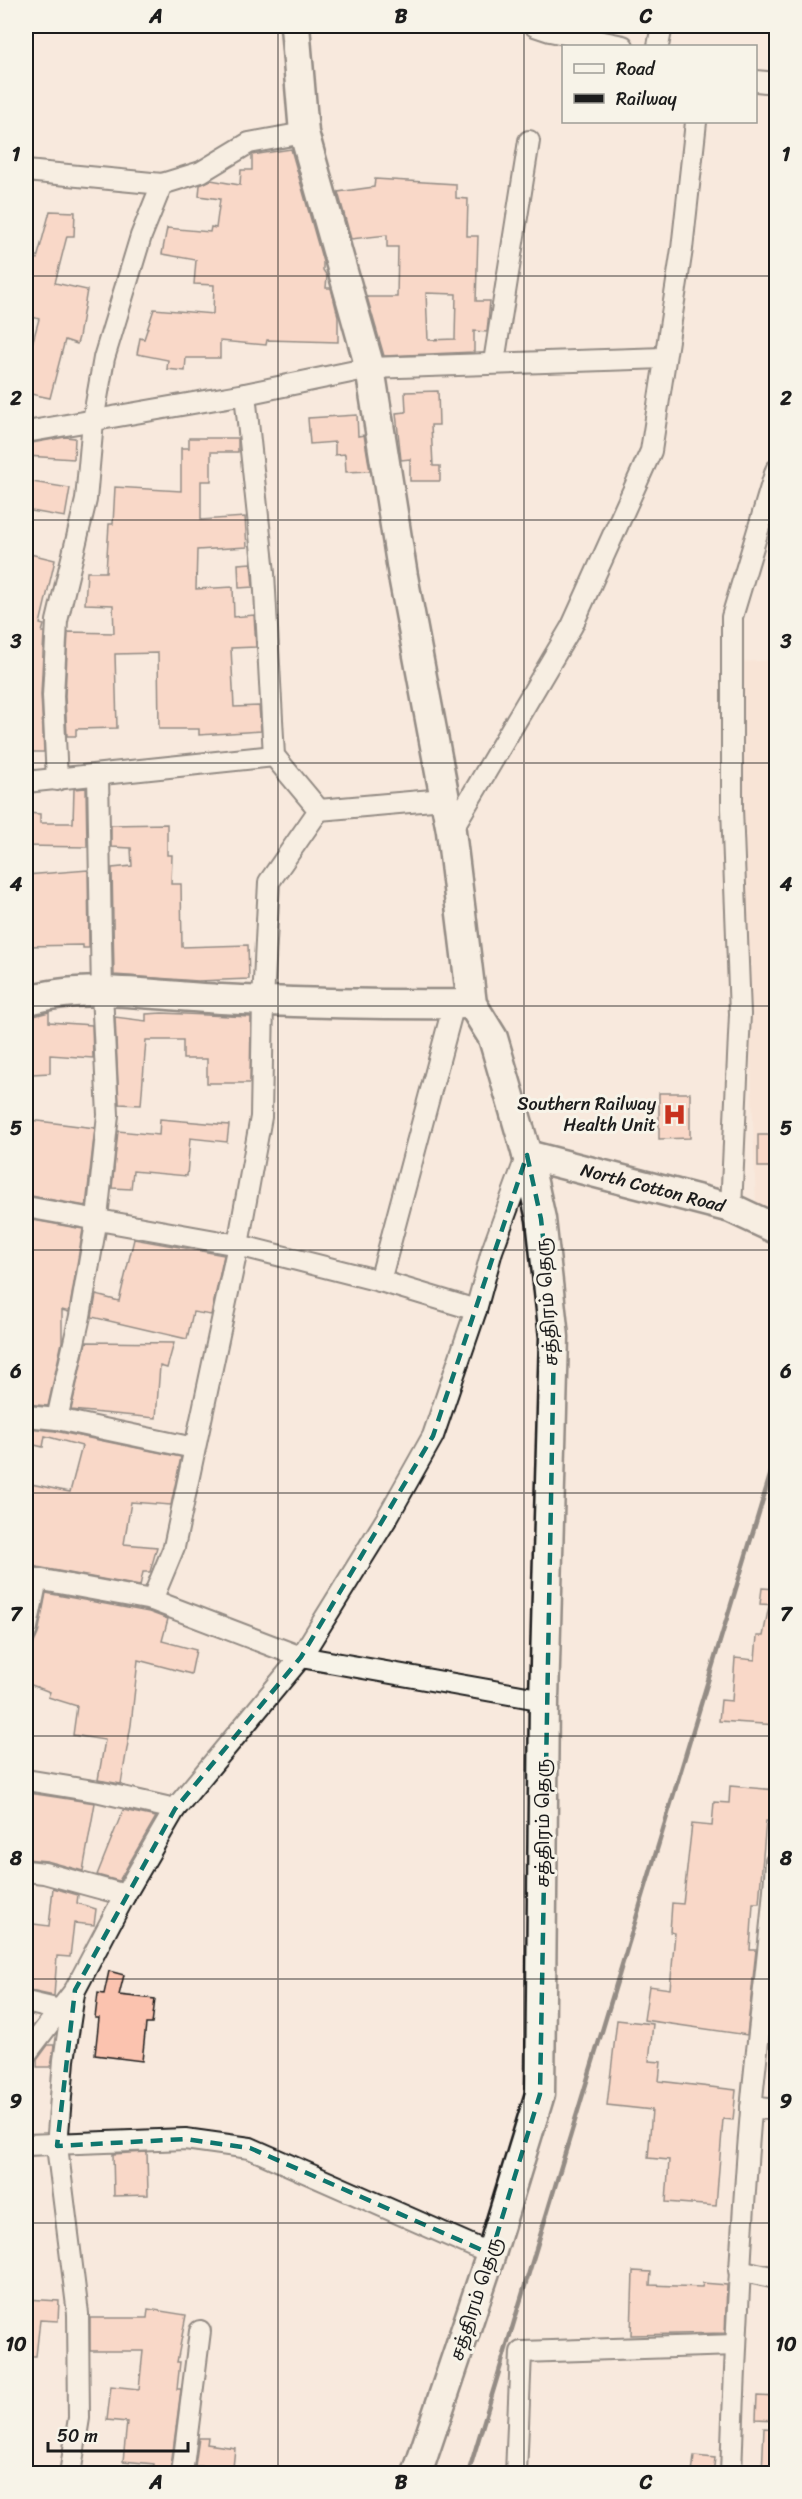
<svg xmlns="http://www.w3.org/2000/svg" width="802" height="2499" font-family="Sriracha,'Noto Sans Tamil',sans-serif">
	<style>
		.built { fill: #f9decf }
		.building { fill: #fbc3af; stroke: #1c1c1c; stroke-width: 1.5; fill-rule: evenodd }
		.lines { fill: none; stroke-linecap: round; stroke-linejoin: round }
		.street-casing { stroke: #1c1c1c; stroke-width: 24 }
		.secondary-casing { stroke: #1c1c1c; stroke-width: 33 }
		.street { stroke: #f7f3e8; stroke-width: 20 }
		.secondary { stroke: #f7f3e8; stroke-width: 28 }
		.rail { stroke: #1c1c1c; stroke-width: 4.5 }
		.marked { fill: none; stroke: #0f766e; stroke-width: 4.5; stroke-dasharray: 12 8; stroke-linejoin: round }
		.grid { fill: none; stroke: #1c1c1c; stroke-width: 1.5; stroke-opacity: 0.55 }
		.labels { text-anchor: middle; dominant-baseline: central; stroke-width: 6; stroke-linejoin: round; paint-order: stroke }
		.poi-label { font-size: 18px; fill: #1c1c1c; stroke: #f7f3e8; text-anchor: end }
		.street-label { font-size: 18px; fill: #1c1c1c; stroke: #f7f3e8 }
		.neatline { fill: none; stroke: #1c1c1c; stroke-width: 2 }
		.grid-label { font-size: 20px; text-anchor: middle; font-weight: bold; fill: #1c1c1c }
	</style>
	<rect width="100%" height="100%" fill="#f8e9dd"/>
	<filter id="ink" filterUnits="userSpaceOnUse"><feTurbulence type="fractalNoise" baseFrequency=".0167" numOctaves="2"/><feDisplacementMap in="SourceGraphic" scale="12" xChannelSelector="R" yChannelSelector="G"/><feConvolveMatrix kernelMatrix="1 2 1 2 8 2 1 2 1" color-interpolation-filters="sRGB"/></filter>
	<g filter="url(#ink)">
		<!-- built -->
		<polygon class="built" points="776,660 776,1210 756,1205 737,662"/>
		<!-- building -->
		<g class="building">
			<polygon points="291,149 323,262 323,270 327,276 326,288 331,288 338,316 338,342 267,340 266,345 220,341 220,358 186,358 185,371 167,369 168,360 137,354 140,338 144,339 154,309 213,314 214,285 194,284 196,260 162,254 167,228 210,232 211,227 216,228 220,199 199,196 200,185 211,180 240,185 241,170 252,170 252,155"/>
			<path d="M375,179l81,5v14l12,1 -1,37h11l-2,65h14l-3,31 -13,-1v21l-90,4 -17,-59h30l1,-50h-11v-12l-36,4 -13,-47 36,-5zM426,293l30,1 -1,45 -27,1z"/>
			<polygon points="50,211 75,212 74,236 67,236 55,283 87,290 79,337 77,344 65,340 50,398 26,393 26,366 39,319 26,315 30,279 26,278 26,257 37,259"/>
			<polygon points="438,391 439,425 431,425 433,466 440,466 440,481 410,481 410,459 401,460 396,413 406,412 405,392"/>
			<polygon points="357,415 358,436 364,435 370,471 346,472 345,454 335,455 335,442 310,444 308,418"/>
			<polygon points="65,437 75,438 74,459 26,456 26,444"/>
			<polygon points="189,438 238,438 238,452 211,452 211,481 201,481 201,520 245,517 247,547 197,550 196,589 233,587 234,617 254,615 256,647 231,648 234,707 259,706 261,731 199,735 199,729 159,729 158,653 115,654 117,728 76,729 76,736 67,736 65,696 68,632 114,633 113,605 85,604 87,572 106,572 109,524 113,524 115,487 181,491 181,448 189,448"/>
			<polygon points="26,481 70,488 65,517 26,510"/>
			<polygon points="26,553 55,560 40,624 44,625 42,632 44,632 41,695 44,752 26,752"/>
			<polygon points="251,563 253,587 239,588 238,564"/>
			<polygon points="86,788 87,847 26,846 26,813 40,814 40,823 73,823 74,789"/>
			<polygon points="167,824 167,855 172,855 171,884 181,884 182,947 248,945 249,979 198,981 114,975 112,868 132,866 131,848 111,847 111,825"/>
			<polygon points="88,870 89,948 83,948 83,945 26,946 26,875"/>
			<polygon points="49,1012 49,1022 92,1025 93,1058 50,1055 50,1073 32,1074 30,1017"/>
			<polygon points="162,1013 251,1017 250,1083 207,1083 207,1059 183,1059 183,1040 146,1040 141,1105 119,1104 115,1017 146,1021 146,1014"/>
			<polygon points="659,1093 690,1093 690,1138 659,1139"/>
			<polygon points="160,1119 229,1125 227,1142 190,1138 187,1176 133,1171 131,1189 112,1188 118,1131 159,1135"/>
			<polygon points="30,1120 95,1128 86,1206 26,1195 29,1166 26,1166 26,1138 28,1138"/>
			<rect x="758" y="1135" width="19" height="32"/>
			<polygon points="27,1219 83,1229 69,1312 62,1310 62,1342 48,1406 26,1404"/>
			<polygon points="134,1239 224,1255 211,1315 193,1312 187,1339 92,1317 96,1295 119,1301"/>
			<polygon points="86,1342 174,1343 167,1368 160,1366 156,1418 71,1410"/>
			<polygon points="28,1428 55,1431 181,1457 171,1505 131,1502 124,1544 157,1547 150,1572 143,1572 140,1586 26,1565 26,1483 70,1492 82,1446 45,1436 43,1447 26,1443"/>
			<polygon points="762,1588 777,1589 777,1605 760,1604"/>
			<polygon points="46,1593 149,1612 168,1619 162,1641 196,1650 191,1674 138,1660 131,1725 121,1784 98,1780 105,1740 73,1735 77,1706 48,1697 50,1692 26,1683 26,1661 38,1634"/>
			<polygon points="769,1606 777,1607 777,1725 719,1721 721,1700 732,1701 735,1658 755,1660 757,1636 763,1636"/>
			<polygon points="730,1786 777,1790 775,1822 766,1821 759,1903 753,1903 750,1950 756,1950 747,2035 644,2020 649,1986 670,1989 675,1933 670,1932 672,1903 683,1904 692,1824 712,1826 714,1802 729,1803"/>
			<polygon points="29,1793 95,1803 83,1871 47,1861 26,1859"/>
			<polygon points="123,1810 156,1817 119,1881 97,1875"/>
			<polygon points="53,1888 78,1895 77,1903 96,1909 94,1925 74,1923 70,1957 57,1956 54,1996 26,1990 28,1940 26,1940 26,1923 49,1926"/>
			<polygon points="109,1971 124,1975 119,1995 155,1999 152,2024 146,2024 142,2061 95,2055 99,2018 95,2018 98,1993 104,1994"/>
			<polygon points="617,2020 653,2024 649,2061 661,2062 659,2081 736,2090 733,2120 723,2119 716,2206 666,2202 669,2160 648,2158 652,2110 607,2105"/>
			<polygon points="48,2045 54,2045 51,2067 37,2067 37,2060"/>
			<polygon points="147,2152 148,2195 114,2196 113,2154"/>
			<polygon points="633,2271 651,2272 650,2285 702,2287 703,2283 727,2285 725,2333 631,2335"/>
			<polygon points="26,2299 59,2301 58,2321 40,2320 36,2356 26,2356"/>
			<polygon points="148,2309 186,2315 177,2362 180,2362 177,2389 181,2389 170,2474 153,2473 154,2464 123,2461 127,2422 107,2420 111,2386 139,2389 143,2351 90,2351 90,2318 147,2318"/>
			<polygon points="757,2396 777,2397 777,2420 756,2419"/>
			<polygon points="764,2428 777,2429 777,2474 762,2474"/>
			<polygon points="199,2438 208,2438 207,2444 235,2448 233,2468 195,2466"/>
			<polygon points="694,2456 715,2458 713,2474 692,2474"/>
		</g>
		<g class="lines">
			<defs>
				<g id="street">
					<polyline points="535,26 550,31 623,46"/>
					<polyline points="658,46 662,26"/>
					<polyline points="756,81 776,83"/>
					<polyline points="26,171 162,184 201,172 249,143 304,133"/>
					<polyline points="494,362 529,141"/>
					<polyline points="26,432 245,394 370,368 664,358"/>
					<polyline points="57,780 53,696 57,621 86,500 93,421 104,358 141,236 162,184"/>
					<polyline points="26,782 274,756"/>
					<polyline points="319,810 444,799"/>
					<polyline points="451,831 572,626 651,451 682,249 696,122"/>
					<polyline points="26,1207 238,1245 380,1281 476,1310"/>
					<polyline points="731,1208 740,1014 732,808 732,617 776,470"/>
					<polyline points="380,1281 454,1004"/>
					<polyline points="26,1416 57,1419 194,1448"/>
					<polyline points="57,1419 80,1316 97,1218 108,1115 102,993 98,775"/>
					<polyline points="26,1577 152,1600 301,1657 544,1700"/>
					<polyline points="152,1600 174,1547 238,1245 261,1117 263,1001 269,882 319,810 274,756 264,573 245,394"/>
					<polyline points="26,1632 37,1579"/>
					<polyline points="26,1780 100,1792 175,1809"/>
					<polyline points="26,1871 44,1873 125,1895"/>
					<polyline points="26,2002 60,2010"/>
					<polyline points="26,2054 75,1990 125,1895 175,1809 301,1657 387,1518 433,1436 476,1310 492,1251 527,1155"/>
					<polyline points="751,2107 776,2110"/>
					<polyline points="26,2145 185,2139 250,2148 491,2254"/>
					<polyline points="739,2270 776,2278"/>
					<polyline points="70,2474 79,2418 78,2314 57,2146 64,2060 74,1994"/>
					<polyline points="182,2474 200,2331"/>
					<polyline points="516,2474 521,2352 736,2345"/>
					<path d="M731,2474c4,-122 10,-242 20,-363 7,-83 20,-166 25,-249"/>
				</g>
				<g id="secondary">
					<polyline points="295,26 304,133 370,368 403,576 451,831 472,1004 493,1038 527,1155 541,1219 554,1337 544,1700 540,2094 491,2254 417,2474"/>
					<path d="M26,1001c57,-19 134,-5 195,-2 83,4 168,6 251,5"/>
					<path id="s1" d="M527,1155l204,53 45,21"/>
				</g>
			</defs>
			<!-- street casing -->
			<use href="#street" class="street-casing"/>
			<!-- secondary casing -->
			<use href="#secondary" class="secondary-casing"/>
			<!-- street -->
			<use href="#street" class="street"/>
			<!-- secondary -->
			<use href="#secondary" class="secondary"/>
			<!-- rail -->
			<polyline class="rail" points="468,2474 776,1456"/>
		</g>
	</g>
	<!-- marked area -->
	<path d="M0 0H802V2499H0ZM527,1155l14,64 13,118 -14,757 -49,160 -241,-106 -65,-9 -128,7 18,-156 100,-181 126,-152 132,-221z" fill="#f8e9dd" fill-opacity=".55" fill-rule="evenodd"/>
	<path class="marked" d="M527,1155l14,64 13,118 -14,757 -49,160 -241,-106 -65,-9 -128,7 18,-156 100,-181 126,-152 132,-221z"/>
	<!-- grid -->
	<path class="grid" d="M278,26v2448M524,26v2448M26,276h750M26,520h750M26,763h750M26,1006h750M26,1250h750M26,1493h750M26,1736h750M26,1979h750M26,2223h750"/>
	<!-- icons -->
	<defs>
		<symbol id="hospital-bare" viewBox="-9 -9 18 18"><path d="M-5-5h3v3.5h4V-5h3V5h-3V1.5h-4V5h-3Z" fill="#c8321e" stroke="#f7f3e8" stroke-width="2.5" paint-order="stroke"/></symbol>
	</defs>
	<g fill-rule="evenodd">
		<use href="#hospital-bare" x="658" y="1098" width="33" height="33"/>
	</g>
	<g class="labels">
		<!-- poi labels -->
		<g class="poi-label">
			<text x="656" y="1104">Southern Railway<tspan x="656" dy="21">Health Unit</tspan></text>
		</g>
		<!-- street labels -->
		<g class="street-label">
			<text stroke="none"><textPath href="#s1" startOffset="130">North Cotton Road</textPath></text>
			<text transform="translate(547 1302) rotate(-94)">சத்திரம் தெரு</text>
			<text transform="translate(543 1823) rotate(-90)">சத்திரம் தெரு</text>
			<text transform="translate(476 2299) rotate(-72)">சத்திரம் தெரு</text>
		</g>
	</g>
	<!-- margin -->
	<rect width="802" height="2499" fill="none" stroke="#f7f3e8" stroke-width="66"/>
	<!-- legend -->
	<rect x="562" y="45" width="195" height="78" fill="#f7f3e8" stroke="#9f9d96" stroke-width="1.5"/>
	<rect x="574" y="64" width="30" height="9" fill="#f7f3e8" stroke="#9f9d96" stroke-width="1.5"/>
	<text x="616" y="75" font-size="18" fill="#1c1c1c">Road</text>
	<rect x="574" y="94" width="30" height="9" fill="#1c1c1c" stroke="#9f9d96" stroke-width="1.5"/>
	<text x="616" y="105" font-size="18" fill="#1c1c1c">Railway</text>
	<!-- scale -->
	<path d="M48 2442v9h140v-9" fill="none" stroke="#1c1c1c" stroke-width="3"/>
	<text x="57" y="2442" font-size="18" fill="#1c1c1c" stroke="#f7f3e8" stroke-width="4.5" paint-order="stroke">50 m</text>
	<rect x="33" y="33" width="736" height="2433" class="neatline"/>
	<g class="grid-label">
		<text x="156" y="23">A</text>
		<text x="401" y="23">B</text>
		<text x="646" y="23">C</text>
		<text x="16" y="161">1</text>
		<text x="786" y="161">1</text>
		<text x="16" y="405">2</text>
		<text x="786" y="405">2</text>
		<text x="16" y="648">3</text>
		<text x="786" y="648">3</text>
		<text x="16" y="891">4</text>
		<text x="786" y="891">4</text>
		<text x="16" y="1135">5</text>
		<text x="786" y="1135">5</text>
		<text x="16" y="1378">6</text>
		<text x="786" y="1378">6</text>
		<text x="16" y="1621">7</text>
		<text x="786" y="1621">7</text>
		<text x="16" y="1865">8</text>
		<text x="786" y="1865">8</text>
		<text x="16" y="2108">9</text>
		<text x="786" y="2108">9</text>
		<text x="16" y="2351">10</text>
		<text x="786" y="2351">10</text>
		<text x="156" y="2489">A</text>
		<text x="401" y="2489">B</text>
		<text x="646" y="2489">C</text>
	</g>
</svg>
